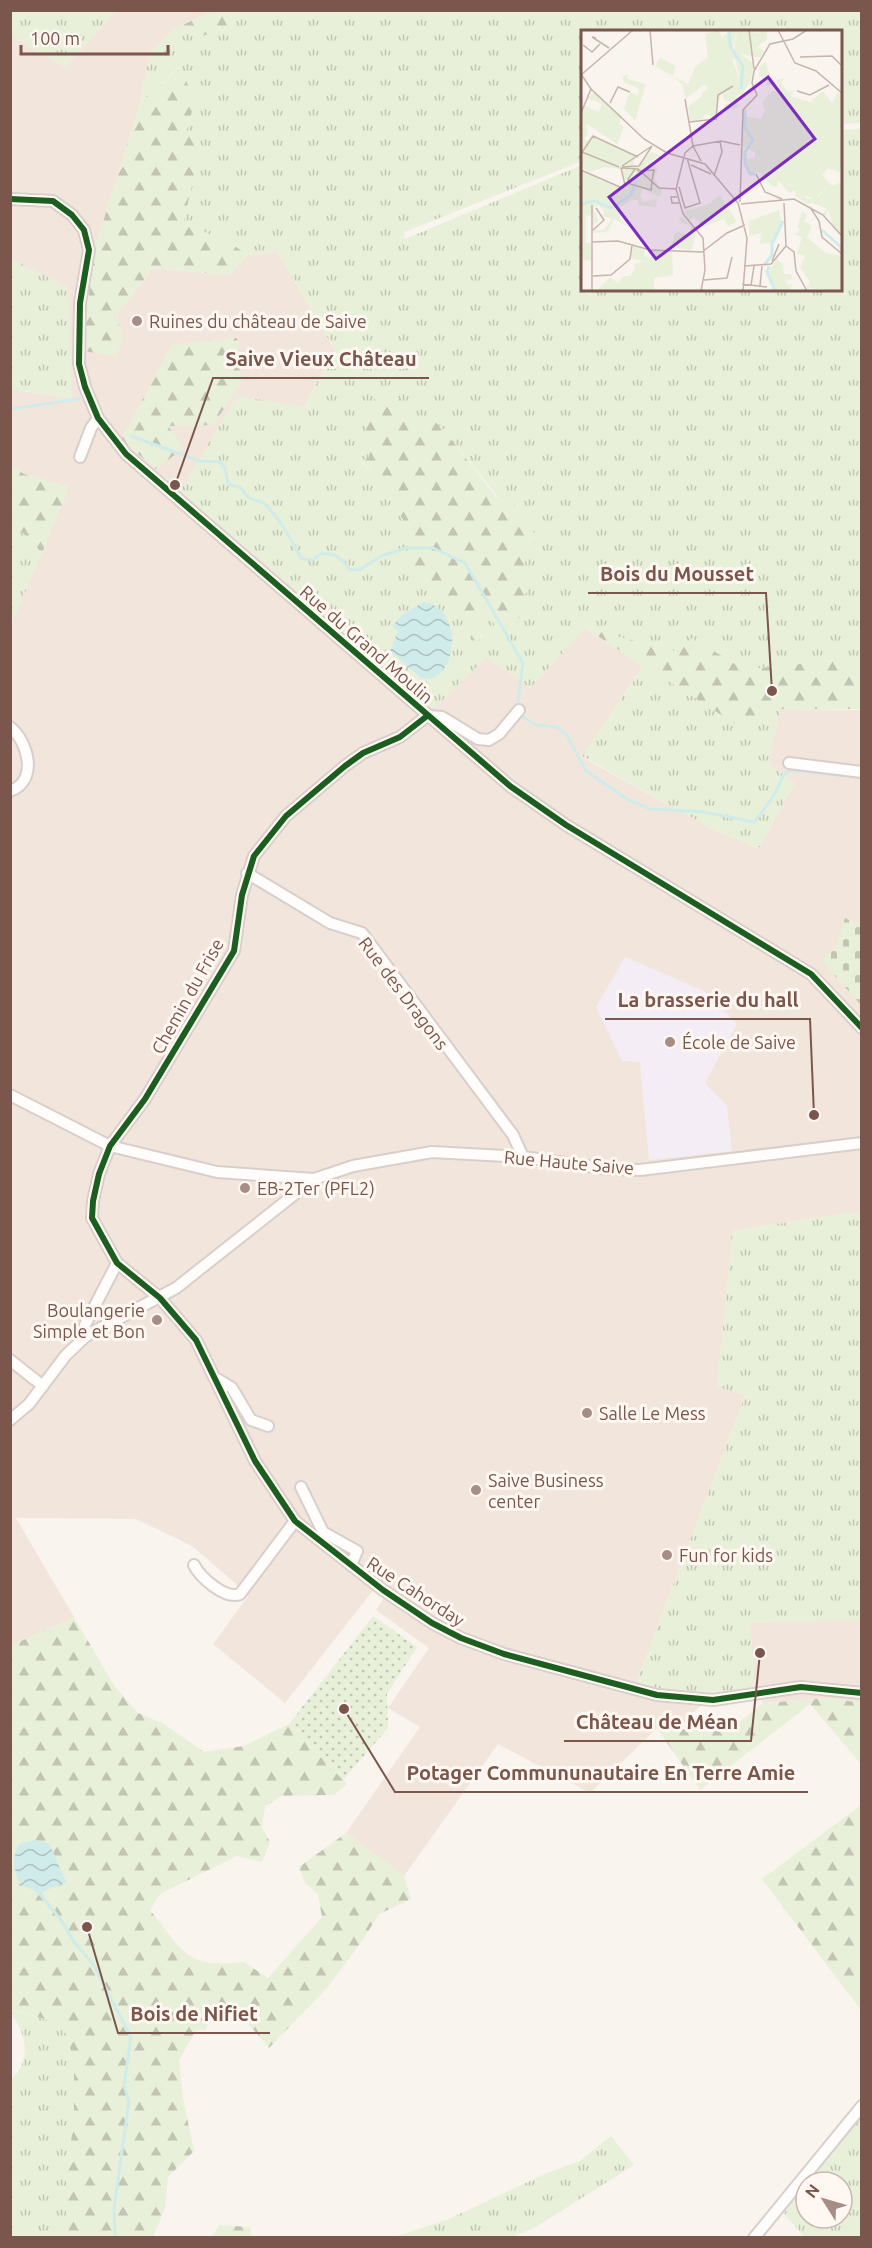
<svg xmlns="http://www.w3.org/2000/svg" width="872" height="2248" font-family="Ubuntu,sans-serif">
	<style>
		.residential { fill: #f2e6dc }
		.education { fill: #f5edf5 }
		.grass { fill: url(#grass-tufts); fill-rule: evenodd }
		.forest { fill: url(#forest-firs) }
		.cemetery { fill: url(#cemetery-stones) }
		.garden { fill: url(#garden-dots) }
		.water { fill: url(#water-waves) }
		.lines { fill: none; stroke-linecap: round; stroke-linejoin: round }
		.stream { stroke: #cfecea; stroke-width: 3 }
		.minor-casing { stroke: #d8cfcb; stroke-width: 14 }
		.minor { stroke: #fefdfc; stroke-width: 10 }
		.cycleway-casing { stroke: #fff8f2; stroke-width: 10 }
		.cycleway { stroke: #1b5e20; stroke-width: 6 }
		.poi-dot { fill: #a68d85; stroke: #fff8f2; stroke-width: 2 }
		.labels { text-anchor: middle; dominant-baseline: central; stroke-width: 6; stroke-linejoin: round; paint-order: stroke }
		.poi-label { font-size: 18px; fill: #7a564c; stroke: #fff8f2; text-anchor: start }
		.street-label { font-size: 18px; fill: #7a564c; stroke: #fff8f2 }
		.inset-river { fill: none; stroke: #cfecea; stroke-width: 3 }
		.inset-road { fill: none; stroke: #c6b5ad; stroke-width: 1.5 }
		.view { fill: #7b2cbf; fill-opacity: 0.15; stroke: #7b2cbf; stroke-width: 3 }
		.inset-edge { fill: none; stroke: #7a564c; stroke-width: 3 }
		.leader { fill: none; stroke: #7a564c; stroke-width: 2 }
		.callout-dot { fill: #7a564c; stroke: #fff8f2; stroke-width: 2 }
		.callout-label { font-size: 20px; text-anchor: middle; font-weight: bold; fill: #7a564c; stroke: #fff8f2; stroke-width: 6; stroke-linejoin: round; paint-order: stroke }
	</style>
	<defs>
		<pattern id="grass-tufts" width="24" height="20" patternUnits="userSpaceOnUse" patternTransform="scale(1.5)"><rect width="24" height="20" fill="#e8f0d9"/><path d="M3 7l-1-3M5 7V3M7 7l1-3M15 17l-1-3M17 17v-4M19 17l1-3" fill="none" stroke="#c1c5b2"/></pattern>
		<pattern id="forest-firs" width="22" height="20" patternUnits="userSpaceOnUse" patternTransform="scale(1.5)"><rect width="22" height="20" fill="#e8f0d9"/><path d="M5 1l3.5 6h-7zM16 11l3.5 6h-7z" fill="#c1c5b2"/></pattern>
		<pattern id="cemetery-stones" width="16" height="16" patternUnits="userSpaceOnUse" patternTransform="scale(1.5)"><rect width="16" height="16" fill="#e8f0d9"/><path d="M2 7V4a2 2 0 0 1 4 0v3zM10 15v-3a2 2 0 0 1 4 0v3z" fill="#c1c5b2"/></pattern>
		<pattern id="garden-dots" width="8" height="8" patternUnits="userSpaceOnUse" patternTransform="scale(1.5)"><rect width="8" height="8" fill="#e8f0d9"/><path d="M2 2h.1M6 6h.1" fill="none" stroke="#c1c5b2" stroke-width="1.8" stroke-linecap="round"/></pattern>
		<pattern id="water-waves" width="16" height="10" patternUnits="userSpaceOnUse" patternTransform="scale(1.5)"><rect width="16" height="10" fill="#cfecea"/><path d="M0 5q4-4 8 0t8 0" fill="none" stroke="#adc2c0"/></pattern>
	</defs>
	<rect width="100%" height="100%" fill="#f9f4ee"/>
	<!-- residential -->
	<g class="residential">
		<polygon points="116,11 215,11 174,29 150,52 140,104 93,254 122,339 117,314 153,268 229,275 248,255 277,252 335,350 304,407 487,657 530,688 585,628 643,666 582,757 712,829 759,848 794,783 768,764 780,709 861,710 861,1213 848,1213 732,1231 745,1396 636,1683 646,1695 671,1703 700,1706 679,1728 657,1728 590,1793 498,1744 404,1876 346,1833 420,1727 388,1708 429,1648 376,1610 384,1598 416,1618 374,1589 285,1703 213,1644 249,1595 192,1546 136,1519 16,1518 74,1617 11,1646 10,625 69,487 24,474 11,465 10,389 72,398 11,260 11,36 65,67"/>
		<polygon points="811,1620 861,1620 861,1703 830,1698 763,1703 755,1692 750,1622"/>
	</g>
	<!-- education -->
	<polygon class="education" points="625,957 706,992 737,1024 705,1083 727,1106 732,1151 649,1160 640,1062 622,1061 596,1007"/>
	<!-- grass -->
	<g class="grass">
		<polygon points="11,10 116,10 116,11 65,67 11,36"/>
		<path d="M334,10l527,1v112l-20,1 -1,-92h-258v129l-178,71 1,7 177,-74v125h258l1,-160 20,-1v529l-102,10 -9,5 -58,-34 -14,13 -90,-23 181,80h11l-12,55 27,19 -36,65 -47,-19 -130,-73 61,-89 -57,-39 -56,60 -43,-31 -53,51 -254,-217 57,-95 67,11 31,-57 -58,-98 -29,3 -24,-16 -41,-14 18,-81 -15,-11 9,-32 -16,-34 -39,37 10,-52 24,-23 29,7 45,-21 79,1zM377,393l36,28 19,-2 12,11 91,113 -11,12 -4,62 -16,13 -8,-2 -5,-11 -9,-9 -5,8 5,20 -4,5 -5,-2 -6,-18 -32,-39 -19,1 5,-34 -39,-66 -21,-21 8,-5 2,-9c-12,-19 -1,-36 6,-55zM424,602l9,1 20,29 1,5 -9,31 -41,-5 -12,-10c5,-20 12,-44 32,-51z"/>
		<polygon points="12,259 68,287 72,398 11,389"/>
		<polygon points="11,520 42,553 11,625"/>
		<path d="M848,1213h13v407l-111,2 5,70c-40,2 -81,2 -119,-9l109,-287 -28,-10 15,-155z"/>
		<path d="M13,2010l35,10 20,15 6,35v56l-8,38v46l3,27h-58l-1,-156c22,-20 17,-47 1,-67z"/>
		<polygon points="861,2115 861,2237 804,2237 784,2213 806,2186 806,2218 842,2218 842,2182 809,2182"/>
		<polygon points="611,2136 634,2165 534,2228 511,2237 394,2237 449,2219 547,2173 580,2161"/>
	</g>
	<!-- forest -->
	<g class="forest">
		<polygon points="215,10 334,10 334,11 328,16 248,15 203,36 174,29"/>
		<polygon points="180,67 195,101 186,133 201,144 183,225 224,239 248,255 229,275 153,268 117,314 122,339 117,356 83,351 93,254 140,104"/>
		<polygon points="237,338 241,384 213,425 168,426 184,448 156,469 121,440 172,344"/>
		<path d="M392,386l20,35 20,-2 12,11 52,67h13l26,37v9l-11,12 4,29 -8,33 -16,13 -8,-2 -5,-11 -9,-8 -5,7c5,8 7,17 1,25l-5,-1 -6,-19 -32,-39 -18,1 -10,-21 13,-13 -38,-66 -21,-22 8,-4 2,-9c-12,-19 -2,-36 6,-55z"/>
		<polygon points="11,465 24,474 70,487 42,553 11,520"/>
		<polygon points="585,628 678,652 692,638 750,673 759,668 861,658 861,709 769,709 748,732"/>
		<path d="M74,1617l41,70 23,26 26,11 40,28 40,-6 45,-22 58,60 -13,11 -53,1 -16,11 -3,21 8,14 -8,20 -25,-6 -77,38 -10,16c34,42 36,59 94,52l24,16 54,-61 -4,-23 -13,-11 -6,-16 47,-34 58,43 7,23 -32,15 -15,24 -37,50 -58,60c-14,-16 -33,-45 -58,-38l-5,20h-10l-17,30 4,38 11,53 -26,26 -3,31 -12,29h-84l-3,-27v-46l8,-38v-56l-6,-35 -20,-15 -37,-11 -1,-363z"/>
		<polygon points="830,1698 861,1703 861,1764 810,1704 700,1790 657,1728 728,1731 763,1703"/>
		<polygon points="861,1805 861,2010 762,1879"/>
		<polygon points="219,2225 250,2227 251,2237 212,2237"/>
	</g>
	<!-- cemetery -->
	<polygon class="cemetery" points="845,918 861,926 861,1005 821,960 837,945"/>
	<!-- garden -->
	<polygon class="garden" points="373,1616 417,1647 387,1694 388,1728 343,1780 289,1724"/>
	<!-- water -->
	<g class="water">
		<path d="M424,602c43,7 32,86 -3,76l-31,-27 8,-20 -6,-5 11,-12z"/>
		<path d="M35,1840l13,3c9,13 10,26 19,39l-28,11 -18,-8c-7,-15 -10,-25 -2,-41z"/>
	</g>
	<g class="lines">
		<!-- stream -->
		<g class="stream">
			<polyline points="10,409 80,399"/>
			<path d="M131,436l69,25 20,1 5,6 3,16 13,4c11,18 18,9 26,18 15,16 24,34 34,52l11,2 10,-7c16,1 18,5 28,17l11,-1 20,-13 25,-8h27l32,15 58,100 -6,46"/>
			<path d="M519,715l17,10 21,2 10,8 19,36 41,28 23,10 54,3 50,10c12,-14 24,-31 30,-49l9,-3 69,8"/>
			<polyline points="39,1893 61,1920 74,1942 93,1964 131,2037 124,2086 129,2101 114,2208 115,2238"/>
		</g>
		<defs>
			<g id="minor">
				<polyline points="10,199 53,201 72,215 84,230 89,250 80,303 79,364 85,387 98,418 126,454 510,786 566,825 811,974 862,1028"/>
				<polyline points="80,457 91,428 98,418"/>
				<polyline points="427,716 400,737 363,753 345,766 286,816 254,856 242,895 234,951 145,1099 110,1146 99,1174 93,1201 92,1218 117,1263 160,1298 196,1340 255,1461 295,1521 383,1590 432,1623 461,1638 504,1654 657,1695 713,1700 801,1687 862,1693"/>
				<polyline points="428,716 442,717 478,739 489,740 499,734 519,710"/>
				<path d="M10,727c18,14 29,54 0,64"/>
				<polyline points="789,763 862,772"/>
				<polyline points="247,873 330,923 362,933 513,1135 523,1157"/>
				<polyline points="10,1095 110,1146 217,1172 314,1179"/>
				<polyline points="86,1336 85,1325 117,1263"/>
				<polyline points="10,1360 43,1386"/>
				<polyline points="214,1377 232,1388 251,1420 268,1426"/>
				<polyline points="10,1420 29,1404 66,1355 86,1336 176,1288 314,1179 353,1166 432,1152 523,1157 609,1169 640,1170 862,1143"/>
				<polyline points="301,1487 323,1532 357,1551 351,1565"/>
				<path d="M194,1565c6,12 31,35 46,29l55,-73"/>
				<polyline points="754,2238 862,2106"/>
			</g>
		</defs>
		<!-- minor casing -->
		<use href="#minor" class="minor-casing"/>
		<!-- minor -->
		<use href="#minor" class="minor"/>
		<defs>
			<g id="cycleway">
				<polyline points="10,199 53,201 72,215 84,230 89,250 80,303 79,364 85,387 98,418 126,454 510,786 566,825 811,974 862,1028"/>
				<polyline points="427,716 400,737 363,753 345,766 286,816 254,856 242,895 234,951 145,1099 110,1146 99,1174 93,1201 92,1218 117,1263 160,1298 196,1340 255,1461 295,1521 383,1590 432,1623 461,1638 504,1654 657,1695 713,1700 801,1687 862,1693"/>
			</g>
		</defs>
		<!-- cycleway casing -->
		<use href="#cycleway" class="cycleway-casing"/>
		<!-- cycleway -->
		<use href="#cycleway" class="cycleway"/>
	</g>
	<!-- markers -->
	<g class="poi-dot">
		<circle cx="137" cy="321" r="6"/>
		<circle cx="670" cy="1042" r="6"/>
		<circle cx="245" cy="1188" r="6"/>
		<circle cx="157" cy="1320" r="6"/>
		<circle cx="587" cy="1413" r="6"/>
		<circle cx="476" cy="1490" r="6"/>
		<circle cx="667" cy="1555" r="6"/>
	</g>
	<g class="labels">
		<!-- poi labels -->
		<g class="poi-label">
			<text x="149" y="321">Ruines du château de Saive</text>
			<text x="682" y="1042">École de Saive</text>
			<text x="257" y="1188">EB-2Ter (PFL2)</text>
			<text x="145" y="1310" text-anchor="end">Boulangerie<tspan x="145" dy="21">Simple et Bon</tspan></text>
			<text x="599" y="1413">Salle Le Mess</text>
			<text x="488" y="1480">Saive Business<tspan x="488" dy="21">center</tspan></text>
			<text x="679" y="1555">Fun for kids</text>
		</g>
		<!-- street labels -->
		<g class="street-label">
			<text transform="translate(367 644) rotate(41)">Rue du Grand Moulin</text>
			<text transform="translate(404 993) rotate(53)">Rue des Dragons</text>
			<text transform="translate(187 996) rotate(-61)">Chemin du Frise</text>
			<text transform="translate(569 1162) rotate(5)">Rue Haute Saive</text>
			<text transform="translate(416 1591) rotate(33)">Rue Cahorday</text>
		</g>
	</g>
	<!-- overview -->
	<g transform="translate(581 30)">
		<rect width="261" height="261" fill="#f9f4ee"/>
		<path d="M138,0l3,8 8,-8h7l-4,19 18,12 -12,14 -4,-16 -4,2 1,14 -4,6 4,-4 5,1 -6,31 -7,2 1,-7 7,-1 -8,-3 -2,-9 -8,26 -8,-3 -4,5 -12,2 -1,-8 20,-6 -7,-14 6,-5 -4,-4 -18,15 -4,-15 -8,-7 14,7 7,-17 13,-10 -3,-23zM175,0h15v1h-4v8l-10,8 7,4 -3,6h-7l-1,-18 7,-6zM79,28l16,8 -3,10 -18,-10zM185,32l2,8 9,16 -10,-1 -1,-9 -7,1 1,-11zM47,44l-1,5 19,5 -11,36 -11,-11 6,-17 8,4 1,-7 -15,-7 -2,-5zM192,60l16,12 17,4 3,13 11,8 -1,24 6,6 -5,-11 4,-7 -2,-10 -13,-16 7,-9 -5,-3 12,-10 9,12 6,-11 4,1v87l-1,-7 -13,-5 -6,7 10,11 10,-4v54l-8,-7 -6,-20 -3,8 -3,-3 5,-5 -16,-7 12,-4 3,-10 -11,10 -14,-3 -13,-12 3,-10 -6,-13 -16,14 -13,-20 4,16 -11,6 -3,-17 9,-1v-6l-14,-6 2,-30 18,3 4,-9 -3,-8zM14,62l27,24 -3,8 5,3 -7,17 -31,-21 2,12 -4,4 4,2 4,-5 45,21 -4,5 4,4 14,-14 10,4 -15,7 -1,7 -24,-5v4l-17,-2 -14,5 -9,-5v-54l3,-7 15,6 3,-8 -15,-6zM0,140l20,10 -6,2 8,-1 19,8 4,-4 2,5 -16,12 -18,-13v-6l-2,6 -11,5zM139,165l17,27 -9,4 -4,-7 -22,8 -8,-10 -5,4 -6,-9 26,-8zM11,174v11l-6,1v27h6v17l-11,1v-52zM198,180l3,13 -8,20 -14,1 1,-11 -12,3v-15zM221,181l5,4 -3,6 8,5 -5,11 19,16 16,3v35l-36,-3 4,-6 -10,-15 5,-11 -8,-2 5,-17 -7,-3 6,-4 -4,-2zM51,216l13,4 -1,6 7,2 2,-7h19l1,24 -19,3v13h-58l14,-14 8,6 5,-7h7l6,-9 -3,-2 10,-4 -12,-3zM195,229l7,5 -1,6 -8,1 8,20h-8l-5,-19z" fill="#e8f0d9"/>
		<path d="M156,0l23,3 -7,6 1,18 -20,-4zM150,27l7,18 13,-14 2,7 -3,14 -8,12 -5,1 1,13 -7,1 6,-31 -4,-1 -8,8 7,-10zM193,46l3,4 9,-2 -5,4 7,10 6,-2 -4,6 26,8 -7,9 13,13 2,13 -4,7 5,11 -6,-5v-25l-10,-8 -3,-13 -21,-5 -8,-8 5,-1zM174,122l14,22 16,-14 7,9 -4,15 20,15 11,-3 7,-8 5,-1 -8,11 -15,6 -13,-8 1,-6 -7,3 -11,-13 -1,7 -5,-1 -16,-17zM68,132l9,7 -4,9 8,12 -2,7 -17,-8 -3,6 3,7 14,-3 -1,8 -18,-2v-5h-6l-16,10 6,1 -3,7 11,10 -16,-9 -7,13 -14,1 -1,-29 -11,5v-15l11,-5 1,-6 8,-3 -7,4v5l19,12 15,-11 -6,-20 19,-4 3,4zM17,175l6,5 -1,6 9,3 -8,11h-9l-2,-5 6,-4 -6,-13zM100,186l11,10 4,8 -5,16 -20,-3 5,-16 13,4 2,-9 -12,-4zM202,234l1,10h7l1,5 -6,2 1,4 6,-1 -5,7h-6l-6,-7 -2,-13 8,-1z" fill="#e8f0d9" fill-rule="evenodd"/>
		<path d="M122,65l6,12 -20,6 -1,-6z" fill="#e8f0d9"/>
		<path class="inset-river" d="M148,0l1,16 13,20 -2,23M164,80v18l8,12 -8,12v12l5,10h5M0,174l14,-3 16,7 20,-13 5,-14M241,200l20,18M183,235l8,-10v-11l11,-23M188,236l-2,6 8,19"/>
		<path class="inset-road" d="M69,0l3,35M168,0l5,39M197,0l17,33 21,8 26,22M15,8l-4,-1 17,11M5,17l-3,-2 9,7 8,-8M219,27l32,-1 10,10M0,44l10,15M0,45l52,-45M10,59l53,50 23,14 38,11 33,39M216,61l13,4 19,-10M104,69l8,47 8,15M29,73l8,-16 12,5M0,83l10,-24M108,92l27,-3 2,-24 15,-9M112,116l-8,7 -9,36 7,25 20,24 2,32 -4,21M112,116l28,-5 19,4M1,122l37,15M0,124l12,-18 45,21M110,135l20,9M41,137l17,-1 13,-20 -30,20M54,139l-7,10 2,5 21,6 1,-8M0,140l41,18 3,-3 -4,-17 17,1 21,19 17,1M56,141l17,-1 -2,11M175,144l9,18 17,7M133,146l8,-24 -2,-11M98,157l6,21 15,-5 -13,-45M96,167h-6l1,6h7M159,172l3,-92 14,-15 -5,-12 2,-12 16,-27 23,-5 14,-9M157,173l9,35 -4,53M203,173l2,43M160,174l53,-5 29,16 19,21M229,177l9,14 3,16 20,17M12,200l11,-10 -8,-12M11,212l26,-1 32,9 52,2 25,-19 18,-8M205,216l8,6 2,19 11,20M191,231l7,-17M163,236l27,-2 15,-18M12,246l18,-1 19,-16 2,-14M123,250l23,-2 5,-21M161,254l25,3M170,255l3,-19M179,256l2,-20M11,261v-86"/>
		<path class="view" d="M187,47l47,62 -159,120 -47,-62z"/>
		<rect width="261" height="261" class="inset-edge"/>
	</g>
	<!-- callouts -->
	<path class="leader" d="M175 485L213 378H429M772 691L766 593H588M814 1115L810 1019H605M760 1653L751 1741H564M344 1709L395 1792H808M87 1927L118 2033H270"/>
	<g class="callout-dot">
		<circle cx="175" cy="485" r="6"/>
		<circle cx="772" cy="691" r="6"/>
		<circle cx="814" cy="1115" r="6"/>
		<circle cx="760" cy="1653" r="6"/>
		<circle cx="344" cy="1709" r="6"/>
		<circle cx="87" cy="1927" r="6"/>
	</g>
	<g class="callout-label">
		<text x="321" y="366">Saive Vieux Château</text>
		<text x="677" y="581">Bois du Mousset</text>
		<text x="708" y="1007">La brasserie du hall</text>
		<text x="657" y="1729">Château de Méan</text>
		<text x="601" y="1780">Potager Commununautaire En Terre Amie</text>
		<text x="194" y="2021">Bois de Nifiet</text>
	</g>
	<!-- border -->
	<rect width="872" height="2248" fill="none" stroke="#7a564c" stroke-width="24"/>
	<!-- north arrow -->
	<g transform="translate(824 2200) rotate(307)"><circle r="28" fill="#fff8f2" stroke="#cab7b0" stroke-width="1.5"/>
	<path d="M0-4.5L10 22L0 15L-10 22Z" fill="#a68d85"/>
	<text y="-9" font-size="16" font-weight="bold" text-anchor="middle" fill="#7a564c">N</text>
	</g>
	<!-- scale -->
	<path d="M21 45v9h147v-9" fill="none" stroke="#7a564c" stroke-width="3"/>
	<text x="30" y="45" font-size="18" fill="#7a564c" stroke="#fff8f2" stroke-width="4.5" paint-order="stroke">100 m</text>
</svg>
